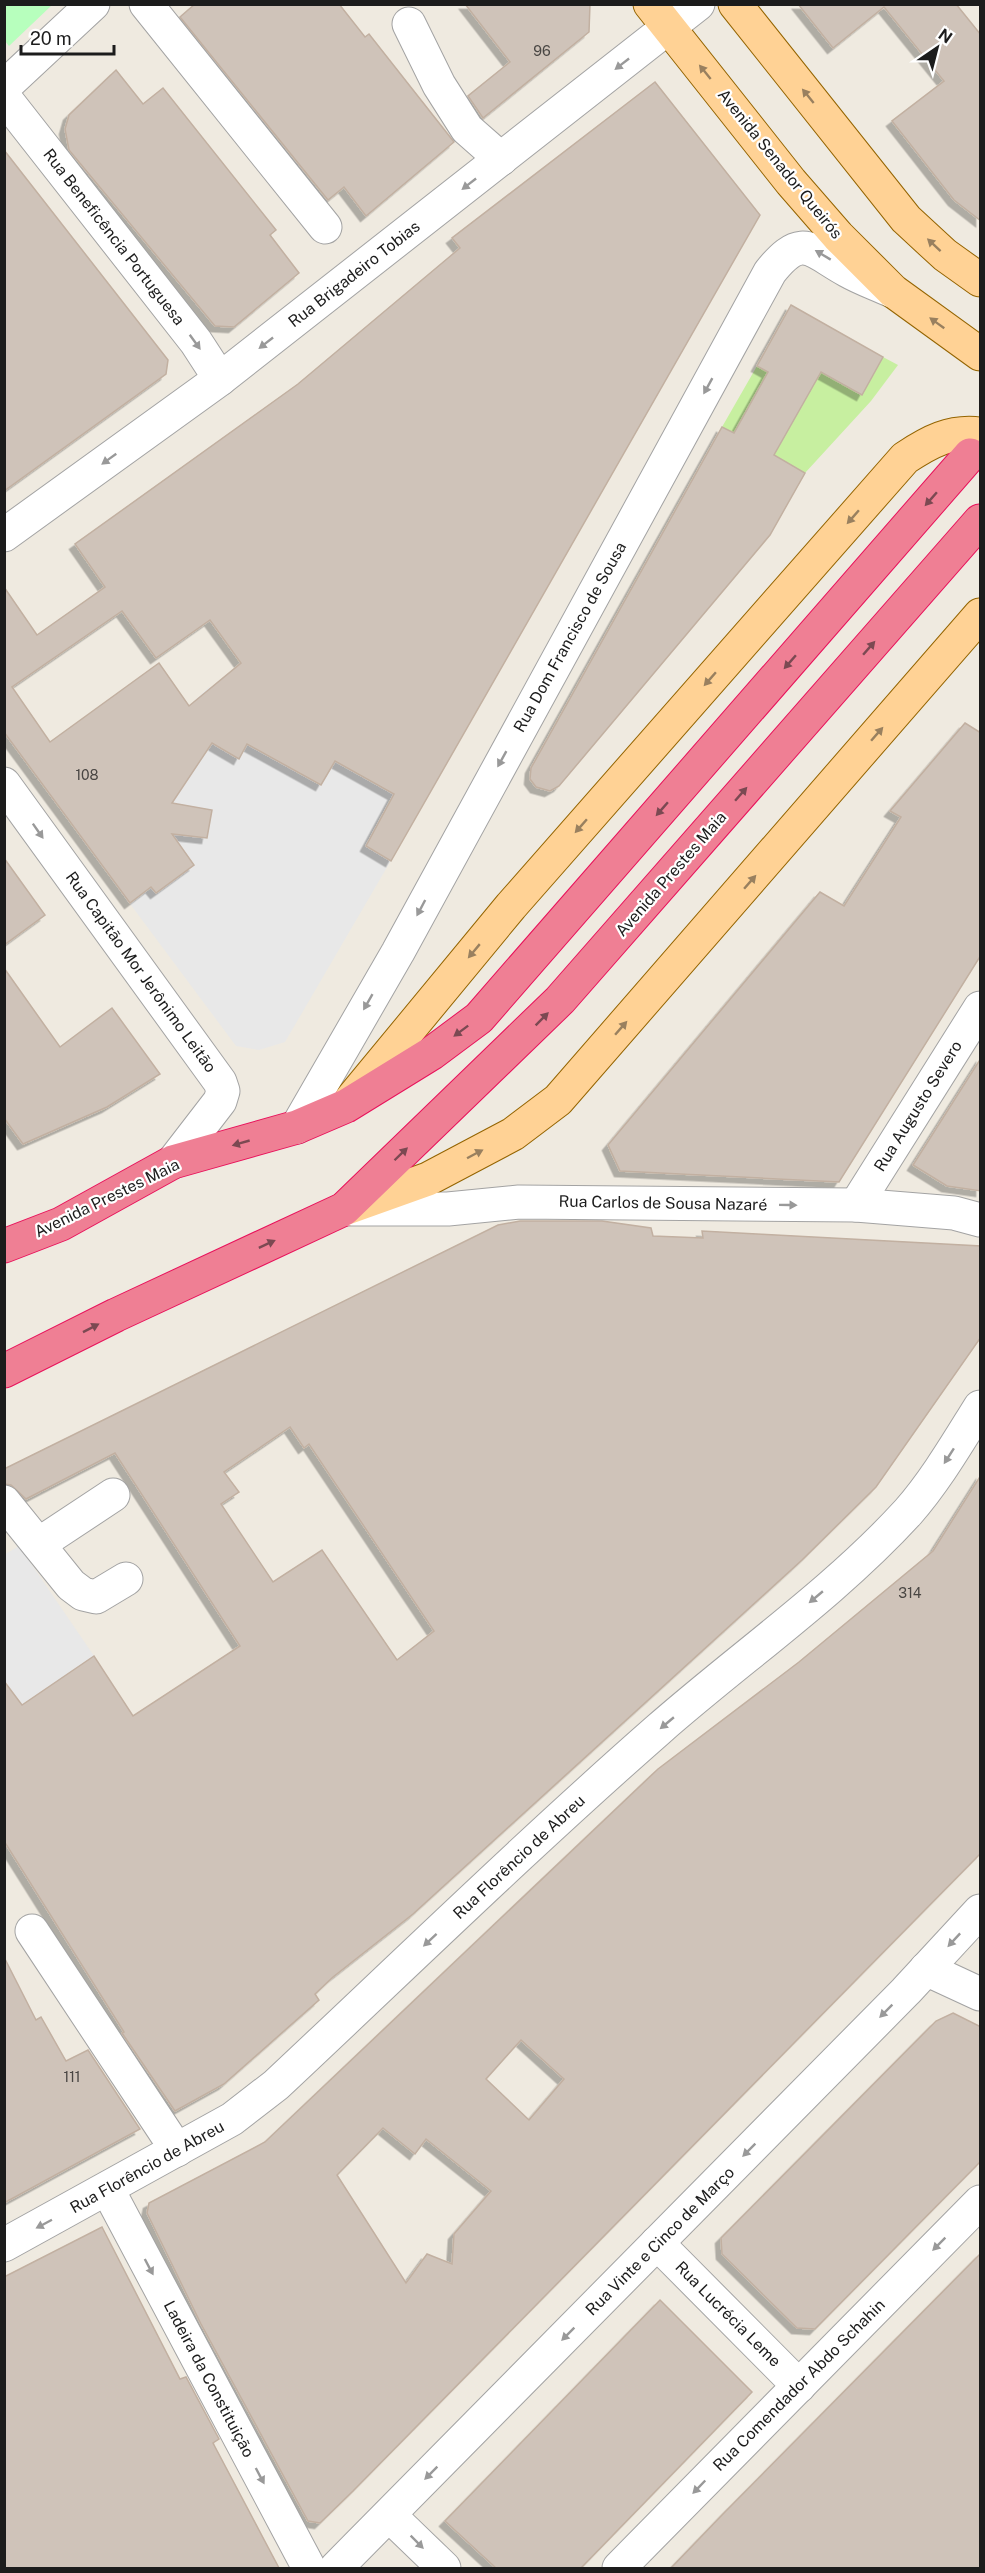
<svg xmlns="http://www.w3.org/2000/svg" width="985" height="2573" font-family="'Public Sans',sans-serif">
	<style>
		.grass { fill: #c7efa0 }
		.park { fill: #b7ffbd }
		.parking { fill: #e8e8e8 }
		.building { fill: #cfc3b9; stroke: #c2b0a1; stroke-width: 1.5; fill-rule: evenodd; filter: url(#shadow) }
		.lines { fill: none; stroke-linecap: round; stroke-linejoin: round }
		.minor-casing { stroke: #a3a3a3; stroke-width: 35 }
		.major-casing { stroke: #946400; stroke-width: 35 }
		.highway-casing { stroke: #e8125b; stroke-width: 35 }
		.minor { stroke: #fff; stroke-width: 33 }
		.major { stroke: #ffd295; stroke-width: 33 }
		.highway { stroke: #ef7f94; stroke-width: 33 }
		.oneway { fill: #999 }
		.oneway2 { fill: #99805f }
		.oneway3 { fill: #7b4952 }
		.labels { text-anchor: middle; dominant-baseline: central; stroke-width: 4.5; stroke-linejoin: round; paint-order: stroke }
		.number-label { font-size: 14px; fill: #494643 }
		.street-label { font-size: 16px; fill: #1c1c1c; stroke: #fff }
	</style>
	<defs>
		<filter id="shadow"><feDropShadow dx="-5.5" dy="5.5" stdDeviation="0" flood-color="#0004"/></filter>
	</defs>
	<rect width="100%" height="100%" fill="#efeae0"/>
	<!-- grass -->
	<polygon class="grass" points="883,357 898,365 871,401 805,473 722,427 757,366 768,372 821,372 861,395"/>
	<!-- park -->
	<polygon class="park" points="4,5 5,4 52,5 9,46 5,41"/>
	<!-- parking -->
	<g class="parking">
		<polygon points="209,687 421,809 285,1042 259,1050 236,1046 119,889 176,847 132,783 173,721"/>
		<polygon points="19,1546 94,1656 22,1705 5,1681 4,1555"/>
	</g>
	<!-- building -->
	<g class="building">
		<polygon points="195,4 339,4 365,37 369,34 454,142 366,216 344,187 328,200 180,17"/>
		<polygon points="465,4 590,4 589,32 483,118 468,96 510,62"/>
		<polygon points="798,4 956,4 981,35 981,221 954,200 892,121 944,81 884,7 833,48"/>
		<polygon points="116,70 143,104 163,88 276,230 270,235 299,273 234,327 215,326 69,150 65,129 69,115"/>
		<path d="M655,82l105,133 -369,646 -25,-15 28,-52 -59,-33 -14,24 -74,-41 -8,15 -27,-16 -40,60 40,7 -5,28 -35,-4 22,31 -38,28 -5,-6 -21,16 -126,-171v-145l33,48 68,-48 -30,-43 223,-160 162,-136 -8,-10zM122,611l34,47 54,-38 31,43 -52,43 -30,-43 -109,79 -38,-55z"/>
		<polygon points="4,150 168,360 166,374 4,491"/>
		<polygon points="791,305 883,357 862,395 821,372 774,455 805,473 770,535 559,786 550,791 536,787 530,779 531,768 722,427 734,433 768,372 757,366"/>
		<polygon points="965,723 981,733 981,955 839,1182 620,1171 608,1145 820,892 844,906 901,817 890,811"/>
		<polygon points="4,858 45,915 4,945"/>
		<polygon points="4,968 60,1047 112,1008 160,1074 107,1107 23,1144 4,1118"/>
		<polygon points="981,1058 981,1191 947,1186 913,1165"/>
		<path d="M520,1221h82l49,7 2,8 50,2 -1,-7 279,15v91l-105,150 -74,73 -389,354 -80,63 -18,17 4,6 -95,84 -49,27 -53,-78 2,-1 -120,-191v-160l18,24 72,-49 39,60 107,-70 -125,-193 -89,46 -15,-14 -7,-1v-15l494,-244zM290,1427l14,21 5,-4 125,187 -37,29 -75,-110 -49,32 -52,-78 18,-12 -15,-20z"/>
		<path d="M981,1475v378l-628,638 -33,32 -12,-2 -107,-197 -54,-111 2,-10 116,-61 393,-373 141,-107 134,-111zM521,2040l43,39 -35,41 -43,-41zM383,2128l32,26 11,-15 65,52 -37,43 -2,30 -25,-10 -21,29 -69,-108z"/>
		<polygon points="4,1957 36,2020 41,2017 66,2061 88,2050 140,2129 4,2203"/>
		<polygon points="953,2013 981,2027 981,2161 815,2329 797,2328 722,2254 721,2238 936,2021"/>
		<polygon points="102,2227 180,2379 186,2377 219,2439 213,2443 279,2568 4,2568 4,2277"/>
		<polygon points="981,2253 981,2568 671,2568 723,2514"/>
		<polygon points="660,2300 752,2392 581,2568 496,2568 445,2521"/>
	</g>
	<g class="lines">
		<defs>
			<g id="minor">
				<polyline points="146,4 325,227"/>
				<polyline points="409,24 439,85 467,129 501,159"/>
				<polyline points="4,87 93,4"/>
				<polyline points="4,97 196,342 220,379"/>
				<polyline points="4,535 220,379 698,4"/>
				<polyline points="4,784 220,1082 223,1091 220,1101 173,1162"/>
				<path d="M297,1127l101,-175 372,-680c33,-41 41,-21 78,-1 14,8 29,13 44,20"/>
				<polyline points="856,1205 980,1008"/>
				<polyline points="349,1209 448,1209 519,1202 856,1205 954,1213 980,1220"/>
				<polyline points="4,1502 71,1585 83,1594 96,1597 126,1579"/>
				<polyline points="39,1544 113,1495"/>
				<polyline points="32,1931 177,2150"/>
				<polyline points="926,1969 980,1994"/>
				<polyline points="108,2190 309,2568"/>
				<polyline points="657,2243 799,2386"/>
				<path d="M4,2245l228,-126 44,-34c127,-119 252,-241 383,-356 82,-72 175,-136 249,-217 28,-32 50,-70 72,-105"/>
				<polyline points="389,2515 444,2568"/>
				<polyline points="336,2568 906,1991 980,1911"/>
				<polyline points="619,2568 980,2202"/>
			</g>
			<g id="major">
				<polyline points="650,4 791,182 838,236 893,291 980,354"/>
				<polyline points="735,4 906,219 945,255 980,280"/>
				<path d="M350,1101l161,-195 394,-448c24,-16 46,-28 75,-24"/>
				<polyline points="344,1209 428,1179 513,1134 558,1100 980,615"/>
			</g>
			<g id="highway">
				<polyline points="4,1246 61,1224 173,1162 297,1127 346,1106 432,1053 479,1018 970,455"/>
				<polyline points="4,1371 116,1315 344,1209 560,1000 980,521"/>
			</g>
		</defs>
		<!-- minor casing -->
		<use href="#minor" class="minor-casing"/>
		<!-- major casing -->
		<use href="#major" class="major-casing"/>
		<!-- highway casing -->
		<use href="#highway" class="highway-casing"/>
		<!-- minor -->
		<use href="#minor" class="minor"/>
		<!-- major -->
		<use href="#major" class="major"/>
		<!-- highway -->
		<use href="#highway" class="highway"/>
	</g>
	<!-- one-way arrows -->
	<defs><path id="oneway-solid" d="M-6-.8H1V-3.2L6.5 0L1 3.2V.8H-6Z" transform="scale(1.5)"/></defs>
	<g class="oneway">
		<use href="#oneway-solid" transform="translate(622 64) rotate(142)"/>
		<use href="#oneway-solid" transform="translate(469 184) rotate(142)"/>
		<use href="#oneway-solid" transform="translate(823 255) rotate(-149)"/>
		<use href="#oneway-solid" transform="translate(195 342) rotate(54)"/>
		<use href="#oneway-solid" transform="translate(266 343) rotate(142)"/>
		<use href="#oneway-solid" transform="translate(708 386) rotate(119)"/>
		<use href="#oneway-solid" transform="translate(109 459) rotate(144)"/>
		<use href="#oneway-solid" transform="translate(502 759) rotate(119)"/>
		<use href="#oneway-solid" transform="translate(38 831) rotate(55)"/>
		<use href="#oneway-solid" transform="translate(421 908) rotate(118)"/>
		<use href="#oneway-solid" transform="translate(368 1002) rotate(120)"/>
		<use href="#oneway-solid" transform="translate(788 1205) rotate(1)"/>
		<use href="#oneway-solid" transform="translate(949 1456) rotate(123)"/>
		<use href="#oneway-solid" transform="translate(816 1597) rotate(140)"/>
		<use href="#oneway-solid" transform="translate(667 1723) rotate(140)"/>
		<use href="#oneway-solid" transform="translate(430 1940) rotate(137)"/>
		<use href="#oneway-solid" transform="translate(954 1940) rotate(133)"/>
		<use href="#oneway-solid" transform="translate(886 2011) rotate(135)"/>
		<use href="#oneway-solid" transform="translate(749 2150) rotate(135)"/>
		<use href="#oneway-solid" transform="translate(44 2224) rotate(152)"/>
		<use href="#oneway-solid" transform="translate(939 2244) rotate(135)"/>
		<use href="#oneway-solid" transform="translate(149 2267) rotate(62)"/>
		<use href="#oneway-solid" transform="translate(568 2334) rotate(135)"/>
		<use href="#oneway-solid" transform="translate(431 2473) rotate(135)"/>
		<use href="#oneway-solid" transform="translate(260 2476) rotate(62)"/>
		<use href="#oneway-solid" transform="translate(699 2487) rotate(134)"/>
		<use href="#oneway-solid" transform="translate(417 2542) rotate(45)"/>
	</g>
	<g class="oneway2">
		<use href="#oneway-solid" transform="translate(705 72) rotate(-129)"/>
		<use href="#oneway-solid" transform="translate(808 96) rotate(-129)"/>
		<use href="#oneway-solid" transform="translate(934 245) rotate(-137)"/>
		<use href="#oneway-solid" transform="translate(937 323) rotate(-144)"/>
		<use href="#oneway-solid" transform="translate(853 517) rotate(131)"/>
		<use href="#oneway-solid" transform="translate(710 679) rotate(131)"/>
		<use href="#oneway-solid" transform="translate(877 734) rotate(-49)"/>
		<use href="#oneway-solid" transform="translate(581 826) rotate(131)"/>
		<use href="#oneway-solid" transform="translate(750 882) rotate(-49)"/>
		<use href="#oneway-solid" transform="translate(474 951) rotate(130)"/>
		<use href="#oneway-solid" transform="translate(621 1028) rotate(-49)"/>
		<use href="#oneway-solid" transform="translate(475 1154) rotate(-28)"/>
	</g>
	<g class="oneway3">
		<use href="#oneway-solid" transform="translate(931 499) rotate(131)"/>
		<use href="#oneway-solid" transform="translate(869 648) rotate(-49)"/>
		<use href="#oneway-solid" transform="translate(790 662) rotate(131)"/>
		<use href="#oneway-solid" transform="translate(741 794) rotate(-49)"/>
		<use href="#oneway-solid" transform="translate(662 809) rotate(131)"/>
		<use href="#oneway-solid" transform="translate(542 1019) rotate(-45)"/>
		<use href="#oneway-solid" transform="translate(461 1031) rotate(143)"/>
		<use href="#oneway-solid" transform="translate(241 1143) rotate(164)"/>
		<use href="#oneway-solid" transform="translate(401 1154) rotate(-44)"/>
		<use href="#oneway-solid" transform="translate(267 1244) rotate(-25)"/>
		<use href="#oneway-solid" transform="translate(91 1328) rotate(-27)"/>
	</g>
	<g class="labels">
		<!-- number labels -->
		<g class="number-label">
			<text x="542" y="51">96</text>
			<text x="87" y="775">108</text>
			<text x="910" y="1593">314</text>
			<text x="72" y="2077">111</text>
		</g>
		<!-- street labels -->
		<g class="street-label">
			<text transform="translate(780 164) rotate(51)">Avenida Senador Queirós</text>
			<text transform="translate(114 237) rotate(52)">Rua Beneficência Portuguesa</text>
			<text transform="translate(354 274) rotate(-38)">Rua Brigadeiro Tobias</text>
			<text transform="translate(570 637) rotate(-61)">Rua Dom Francisco de Sousa</text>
			<text transform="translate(671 874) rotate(-49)">Avenida Prestes Maia</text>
			<text transform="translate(141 972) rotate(54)">Rua Capitão Mor Jerônimo Leitão</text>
			<text transform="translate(918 1106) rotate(-58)">Rua Augusto Severo</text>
			<text transform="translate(107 1198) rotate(-26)">Avenida Prestes Maia</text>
			<text transform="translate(663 1203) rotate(1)">Rua Carlos de Sousa Nazaré</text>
			<text transform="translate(519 1857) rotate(-43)">Rua Florêncio de Abreu</text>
			<text transform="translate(147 2167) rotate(-29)">Rua Florêncio de Abreu</text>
			<text transform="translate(660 2241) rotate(-45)">Rua Vinte e Cinco de Março</text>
			<text transform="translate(728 2314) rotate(45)">Rua Lucrécia Leme</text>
			<text transform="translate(209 2379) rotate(62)">Ladeira da Constituição</text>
			<text transform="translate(799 2385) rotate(-45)">Rua Comendador Abdo Schahin</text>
		</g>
	</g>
	<!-- border -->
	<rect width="985" height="2573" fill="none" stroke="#1c1c1c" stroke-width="12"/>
	<!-- north arrow -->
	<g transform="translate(937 48) rotate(35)" stroke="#ffffff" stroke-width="4.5" paint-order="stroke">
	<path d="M0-4.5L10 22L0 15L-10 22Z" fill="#1c1c1c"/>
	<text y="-9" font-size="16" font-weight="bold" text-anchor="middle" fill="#1c1c1c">N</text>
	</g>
	<!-- scale -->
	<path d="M21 45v9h93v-9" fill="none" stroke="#1c1c1c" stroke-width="3"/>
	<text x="30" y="45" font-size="18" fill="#1c1c1c" stroke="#ffffff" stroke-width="4.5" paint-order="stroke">20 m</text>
</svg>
